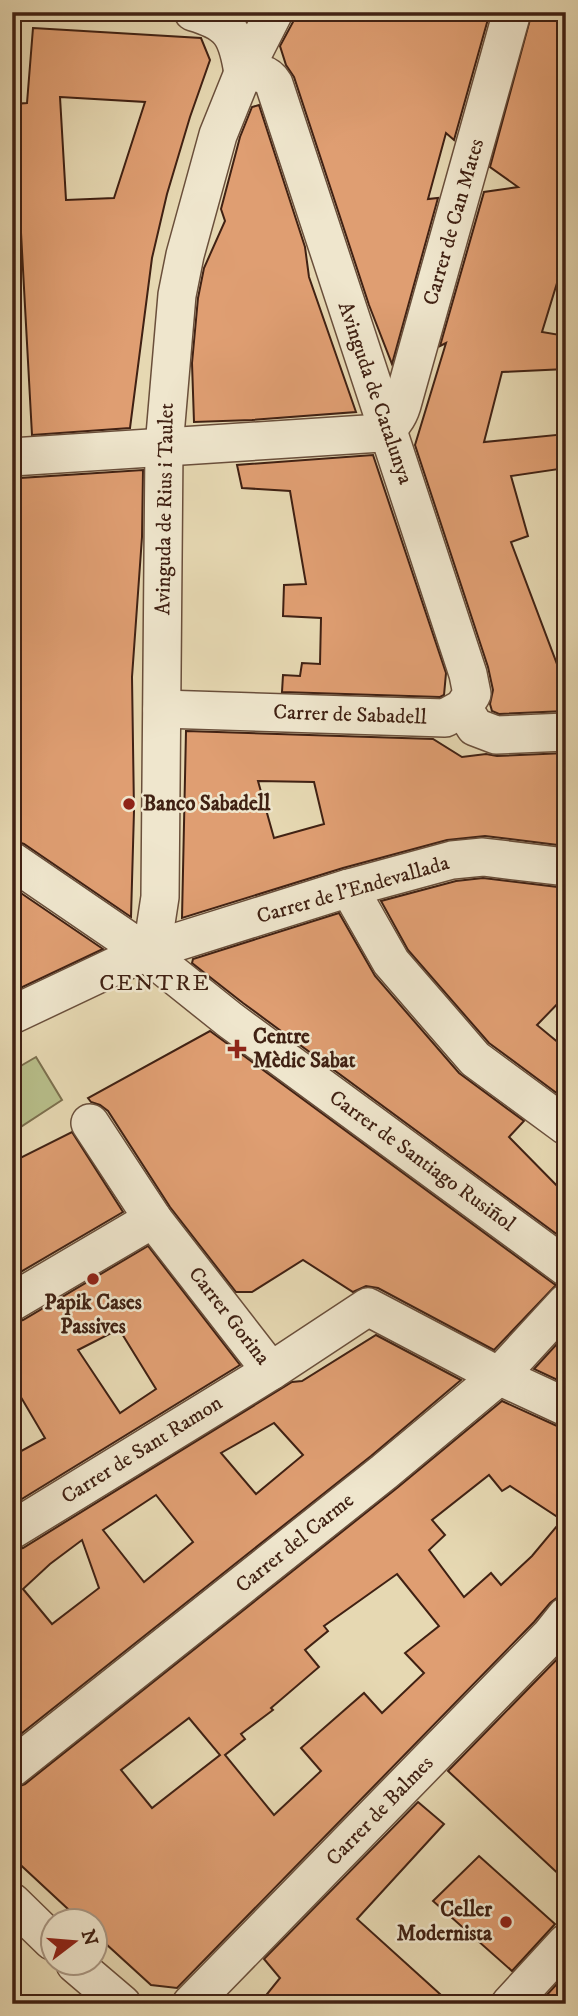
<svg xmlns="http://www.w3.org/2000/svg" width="578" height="2016" font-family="'IM FELL DW Pica',serif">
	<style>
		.green { fill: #b7be8a; stroke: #7c704e; stroke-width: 2 }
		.building { fill: #df9e72; stroke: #402113; stroke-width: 2; fill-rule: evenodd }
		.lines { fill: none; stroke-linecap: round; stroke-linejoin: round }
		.minor-casing { stroke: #6a4f3b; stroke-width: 40 }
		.minor { stroke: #efe6cd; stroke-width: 37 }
		.poi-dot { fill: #8f2418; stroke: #efe6cd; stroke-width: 2.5 }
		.labels { text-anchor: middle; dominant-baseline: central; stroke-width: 5; stroke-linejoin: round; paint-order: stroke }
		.street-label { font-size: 21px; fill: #402113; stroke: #efe6cd }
		.poi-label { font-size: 21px; font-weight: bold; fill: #402113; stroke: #efe6cd; text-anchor: start }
		.neighbourhood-label { font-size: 23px; letter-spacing: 2px; fill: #402113; stroke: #efe6cd }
	</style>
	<rect width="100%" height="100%" fill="#e6d8b2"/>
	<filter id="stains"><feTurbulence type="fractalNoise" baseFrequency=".00286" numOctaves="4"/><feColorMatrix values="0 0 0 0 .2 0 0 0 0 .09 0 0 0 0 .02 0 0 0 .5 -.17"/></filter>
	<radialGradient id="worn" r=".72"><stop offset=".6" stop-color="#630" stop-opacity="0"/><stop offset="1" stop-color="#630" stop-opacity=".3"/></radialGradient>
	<!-- green -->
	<polygon class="green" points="36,1057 62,1100 19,1128 12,1117 12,1071"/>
	<!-- building -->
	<g class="building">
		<polygon points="295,12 490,12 454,140 446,133 428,199 438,198 392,364 369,305 294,77 286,65 280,46 293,22"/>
		<polygon points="532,12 566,12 566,286 557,283 542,332 566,336 566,369 502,372 484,442 566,434 566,468 511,476 528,536 511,542 557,664 566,662 566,711 499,714 492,711 490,704 493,690 488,667 415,445 446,343 440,346 484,192 518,187 490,167"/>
		<path d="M33,28l168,10 9,22 -20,57 -23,77 -15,64 -22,170 -98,7 -18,-331 13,-1zM60,97l85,5 -31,96 -48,2z"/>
		<polygon points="259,105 305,247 309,277 356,412 252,420 194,422 192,363 198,298 204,268 225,221 221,209 240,137 252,107"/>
		<polygon points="373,455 446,673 444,695 440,697 282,692 283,675 300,676 302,663 320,664 321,618 283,616 284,585 306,584 290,491 242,488 237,465"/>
		<polygon points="143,470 142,537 132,677 134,811 131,917 24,844 12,840 12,755 18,758 13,694 20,478"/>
		<path d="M186,731l247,8 29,18 24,-3 11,2 69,-3v93l-81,-10 -38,4 -104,28 -161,50zM258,781l56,1 10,42 -50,14z"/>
		<polygon points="483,878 566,888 566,995 537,1025 566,1049 566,1100 489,1043 408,950 381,901 456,881"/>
		<polygon points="12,887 103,949 12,992"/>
		<polygon points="339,913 375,976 459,1073 524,1121 509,1137 566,1195 566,1241 243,1003 192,963 193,959"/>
		<polygon points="210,1031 554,1284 556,1285 494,1350 378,1288 366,1286 353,1292 303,1260 252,1292 236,1292 170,1207 108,1111 100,1105 91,1102 88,1098"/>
		<polygon points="72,1132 123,1212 12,1277 12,1162"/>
		<path d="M148,1246l92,119 -228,140v-49l33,-18 -33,-56v-59l11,-3zM119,1329l37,60 -36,24 -42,-63z"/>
		<polygon points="566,1334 566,1384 534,1369"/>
		<path d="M376,1335l85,45 -90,76 -359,285v-190l11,-3 269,-166 10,-1zM274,1423l29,32 -47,39 -35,-41zM156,1495l37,47 -49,40 -41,-52zM82,1540l17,48 -47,36 -29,-35 27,-25z"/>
		<path d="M502,1401l55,25 9,2v168l-8,1 -8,6 -16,19 -357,366 -26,-3 -57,-52v-11h-12l-70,-65v-68l13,-5 372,-296zM489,1475l13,16 8,-5 52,34 -30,36 -31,29 -10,-12 -27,24 -35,-47 16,-15 -13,-15zM397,1574l42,52 -34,27 19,20 -42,40 -18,-20 -63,55 20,23 -47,44 -49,-60 20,-16 -4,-5 32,-24 -2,-2 48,-41 -14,-17 23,-19 -4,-5zM189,1718l31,37 -68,53 -31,-38z"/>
		<polygon points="566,1650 566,1881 448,1771"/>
		<polygon points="418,1802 444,1824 357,1919 451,2004 259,2004 280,1978 264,1959"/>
		<polygon points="479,1856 555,1924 512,1971 433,1901"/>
		<polygon points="566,1974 566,2004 550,2004 544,1998"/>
	</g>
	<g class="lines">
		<defs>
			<g id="minor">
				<path d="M193,12c38,11 44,23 50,61"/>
				<path d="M12,457l369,-24c11,-8 17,-15 21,-28l110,-393"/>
				<polyline points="463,708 475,727 496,735 566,732"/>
				<path d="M162,709l283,9 18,-10 9,-14 -4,-20 -194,-590c-7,-12 -19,-12 -31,-11"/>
				<polyline points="12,861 145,952 230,1020 566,1267"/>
				<polyline points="349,888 391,962 475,1059 566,1126"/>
				<polyline points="145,952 154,936 160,897 164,447 177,295 185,255 218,135 243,73 274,12"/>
				<polyline points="12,1015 145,952 349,888 452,860 483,857 566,867"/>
				<polyline points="90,1123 153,1219 271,1371 368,1307 499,1376 566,1407"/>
				<polyline points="12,1302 153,1219"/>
				<polyline points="12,1530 271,1371"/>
				<polyline points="12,1768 384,1472 499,1376 566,1303"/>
				<polyline points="12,1902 52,1941"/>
				<polyline points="75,1964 122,2004"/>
				<polyline points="191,2004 550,1636 566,1616"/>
				<polyline points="510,2004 566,1943"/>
			</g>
		</defs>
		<!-- minor casing -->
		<use href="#minor" class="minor-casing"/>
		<!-- minor -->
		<use href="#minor" class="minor"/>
	</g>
	<!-- markers -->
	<g class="poi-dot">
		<circle cx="129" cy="804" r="7"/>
		<path d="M233.5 1038.5h7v7h7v7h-7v7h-7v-7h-7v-7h7z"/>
		<circle cx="93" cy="1279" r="7"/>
		<circle cx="506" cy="1922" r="7"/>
	</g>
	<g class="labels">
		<!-- street labels -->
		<g class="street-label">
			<text transform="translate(454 222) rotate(-74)">Carrer de Can Mates</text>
			<text transform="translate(375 393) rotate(71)">Avinguda de Catalunya</text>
			<text transform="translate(165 509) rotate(-89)">Avinguda de Rius i Taulet</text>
			<text transform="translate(350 715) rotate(2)">Carrer de Sabadell</text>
			<text transform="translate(353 890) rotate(-16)">Carrer de l'Endevallada</text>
			<text transform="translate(422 1161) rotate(36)">Carrer de Santiago Rusiñol</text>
			<text transform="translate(229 1316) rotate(52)">Carrer Gorina</text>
			<text transform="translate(142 1450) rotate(-32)">Carrer de Sant Ramon</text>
			<text transform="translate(295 1543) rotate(-39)">Carrer del Carme</text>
			<text transform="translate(380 1811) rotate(-46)">Carrer de Balmes</text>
		</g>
		<!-- poi labels -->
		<g class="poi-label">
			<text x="143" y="804">Banco Sabadell</text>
			<text x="253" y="1037">Centre<tspan x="253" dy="24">Mèdic Sabat</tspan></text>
			<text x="93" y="1303" text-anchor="middle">Papik Cases<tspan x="93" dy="24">Passives</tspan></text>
			<text x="492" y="1910" text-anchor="end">Celler<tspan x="492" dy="24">Modernista</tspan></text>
		</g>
		<!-- neighbourhood labels -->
		<g class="neighbourhood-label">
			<text x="155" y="983">CENTRE</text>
		</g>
	</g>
	<!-- margin -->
	<rect width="578" height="2016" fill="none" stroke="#e6d8b2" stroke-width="42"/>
	<rect x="14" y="14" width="550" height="1988" fill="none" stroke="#402113" stroke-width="3.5"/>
	<rect x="21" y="21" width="536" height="1974" fill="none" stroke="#402113" stroke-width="2"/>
	<!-- north arrow -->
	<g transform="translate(74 1942) rotate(74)"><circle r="33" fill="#efe6cd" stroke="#a99783" stroke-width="2"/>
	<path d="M0-5L12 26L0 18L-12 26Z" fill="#8f2418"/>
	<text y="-10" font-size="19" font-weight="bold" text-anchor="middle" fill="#402113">N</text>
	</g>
	<rect width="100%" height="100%" filter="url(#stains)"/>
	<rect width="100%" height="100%" fill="url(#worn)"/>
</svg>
